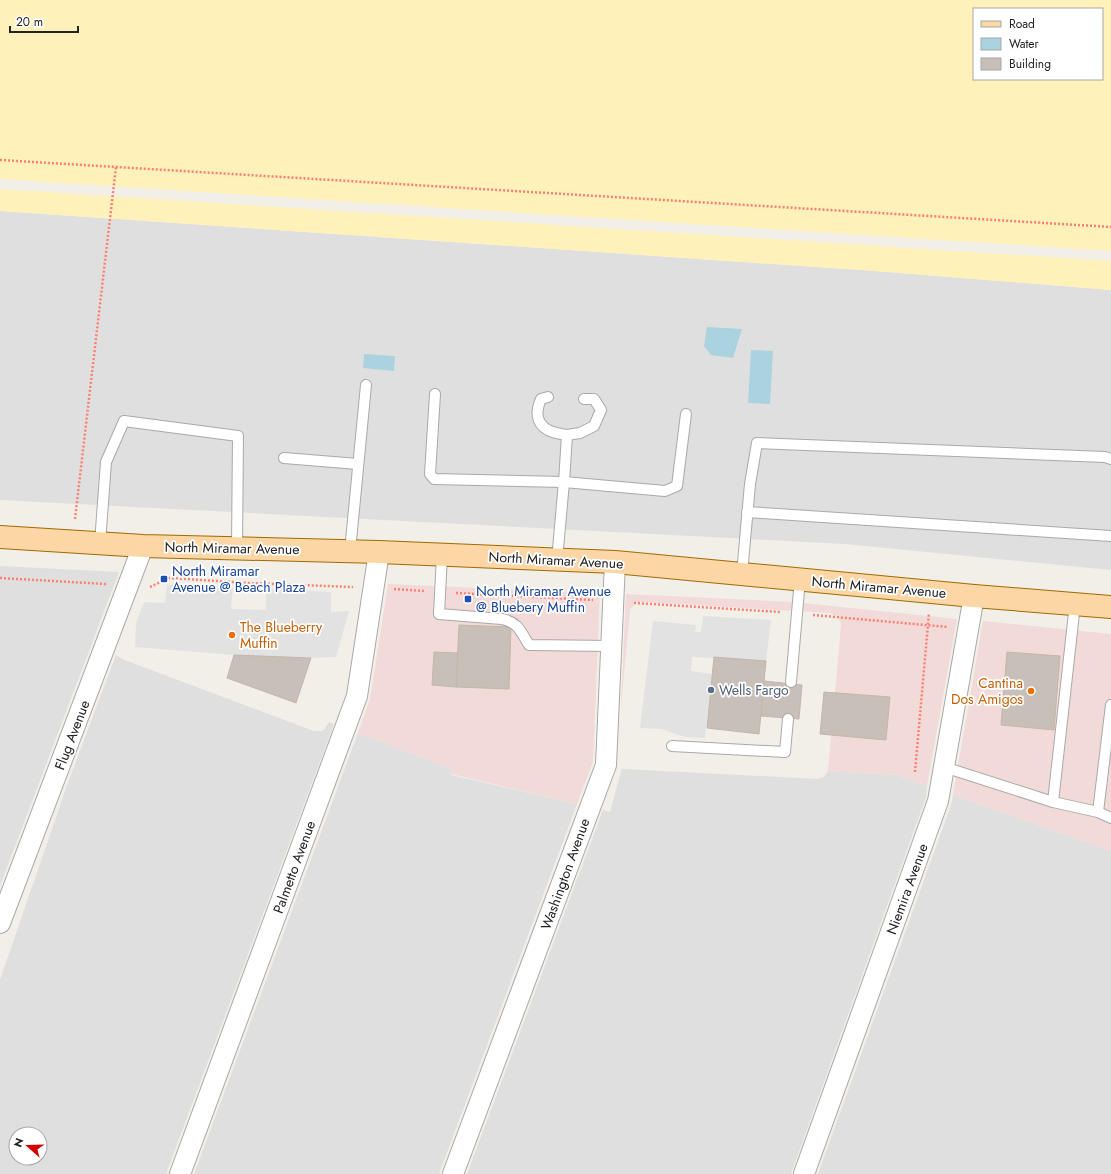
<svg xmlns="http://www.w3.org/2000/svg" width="1111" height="1174" font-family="Jost,sans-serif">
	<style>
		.residential { fill: #e0dfdf; fill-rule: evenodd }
		.commercial { fill: #f2dad9 }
		.sand { fill: #fff1ba; fill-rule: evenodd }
		.parking { fill: #e2e2e2 }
		.water { fill: #aad3df }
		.building { fill: #c7bfb8; stroke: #c4b6ab }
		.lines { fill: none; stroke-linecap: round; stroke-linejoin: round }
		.lane-casing { stroke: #a9a9a9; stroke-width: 12 }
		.street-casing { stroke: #a9a9a9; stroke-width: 22 }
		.primary-casing { stroke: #a06b00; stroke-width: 24 }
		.path { stroke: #fa8072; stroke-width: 2.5; stroke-dasharray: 2 2; stroke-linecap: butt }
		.lane { stroke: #fff; stroke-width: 10 }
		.street { stroke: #fff; stroke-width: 20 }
		.primary { stroke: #fcd6a4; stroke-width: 22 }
		.transit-dot { fill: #1a4fb4; stroke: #fff; stroke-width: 1.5 }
		.food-dot { fill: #e8710a; stroke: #fff; stroke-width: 1.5 }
		.service-dot { fill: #5c6f8a; stroke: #fff; stroke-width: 1.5 }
		.labels { text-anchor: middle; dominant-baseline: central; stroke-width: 3.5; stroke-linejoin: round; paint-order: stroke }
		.street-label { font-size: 14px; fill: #222; stroke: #fff }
		.transit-label { font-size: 14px; fill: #164399; stroke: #fff; text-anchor: start }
		.food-label { font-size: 14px; fill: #c56008; stroke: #fff; text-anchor: start }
		.service-label { font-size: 14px; fill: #4e5e75; stroke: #fff; text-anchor: start }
	</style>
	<rect width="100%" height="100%" fill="#f2efe9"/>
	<!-- residential -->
	<g class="residential">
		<polygon points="0,211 875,271 1111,290 1111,570 845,544 0,500"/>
		<polygon points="0,566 119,572 0,886"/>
		<path d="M116,655l6,4 192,72h7l3,-1 5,-8 5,2 -168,450h-166v-194l66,-192zM16,1134h24v24h-24z"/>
		<polygon points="358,733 452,769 451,775 577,804 439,1174 194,1174"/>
		<polygon points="622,768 624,769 818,779 824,777 828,771 897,775 927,786 926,797 791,1174 467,1174 603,810 610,812"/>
		<polygon points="953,795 1111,851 1111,1174 818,1174 951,805"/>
	</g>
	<!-- commercial -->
	<g class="commercial">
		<polygon points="388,584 600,593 593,762 577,804 451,774 452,769 358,733 370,699"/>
		<polygon points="626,594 793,602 957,619 927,786 897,775 828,771 841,625 841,622 836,616 830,613 641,602 635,603 630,610 621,707"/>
		<polygon points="983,621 1111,634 1111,851 953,795"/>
	</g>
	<!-- sand -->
	<g class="sand">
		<path d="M0,0h1111v251l-1111,-72zM974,9h128v70h-128z"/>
		<polygon points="0,189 1111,261 1111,290 875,271 0,211"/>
	</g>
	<!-- parking -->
	<g class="parking">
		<polygon points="167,585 233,587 231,609 266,610 266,588 331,592 331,612 349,611 336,657 311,658 234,655 135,647 136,623 144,602 165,603"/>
		<polygon points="703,616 771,620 766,661 692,657 691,671 712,674 705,738 685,737 661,729 640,728 653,621 696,625 695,632 701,632"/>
	</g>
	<!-- water -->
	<g class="water">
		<polygon points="707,327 742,329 733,358 711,355 704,346"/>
		<polygon points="751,350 773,351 770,404 748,403"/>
		<polygon points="364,354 395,356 394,371 363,368"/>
	</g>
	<!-- building -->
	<g class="building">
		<polygon points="459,625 511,627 509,689 456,687"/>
		<polygon points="434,652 458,653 456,687 432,685"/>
		<polygon points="1007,652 1060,656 1054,730 1001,725"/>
		<polygon points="234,655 311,658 296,703 227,678"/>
		<polygon points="714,657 766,661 759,734 707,728"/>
		<polygon points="764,681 802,685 799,719 761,716"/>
		<polygon points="824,692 890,697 886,740 820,734"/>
	</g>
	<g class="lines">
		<defs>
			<g id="lane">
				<polyline points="435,394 430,474 434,479 564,482 557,560"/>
				<path d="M548,397l-7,2c-5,11 -6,24 7,31 5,3 13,4 19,5"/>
				<polyline points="584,399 594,399 601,410 594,426 580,433 567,435 564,482 665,491 677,486 686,414"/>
				<polyline points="284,458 358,464"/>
				<polyline points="747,512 1111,536"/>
				<polyline points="100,543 106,462 124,421 238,436 237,548"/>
				<polyline points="350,551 366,385"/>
				<path d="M442,555l-3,59 63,5c16,3 19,13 27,26l82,1"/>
				<polyline points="742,574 750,484 757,443 1105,457 1111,459"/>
				<polyline points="791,682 800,579"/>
				<polyline points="672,746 785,752 788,719"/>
				<polyline points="944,767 1053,802 1075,604"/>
				<polyline points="1053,802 1098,812 1111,818"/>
				<polyline points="1098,812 1111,705"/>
			</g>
			<g id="street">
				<polyline points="0,923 143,546"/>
				<polyline points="180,1174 357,696 379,552"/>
				<polyline points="453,1174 606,765 615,562"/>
				<polyline points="804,1174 938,801 974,596"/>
			</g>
			<polyline id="primary" points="0,537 143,546 379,552 615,562 974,596 1111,607"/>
		</defs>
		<!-- lane casing -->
		<use href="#lane" class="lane-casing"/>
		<!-- street casing -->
		<use href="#street" class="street-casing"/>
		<!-- primary casing -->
		<use href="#primary" class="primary-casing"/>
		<!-- path -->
		<g class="path">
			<polyline points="0,160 1111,227"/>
			<polyline points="75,519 116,167"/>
			<polyline points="0,578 106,584"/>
			<polyline points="150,587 169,578 248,583 353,587"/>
			<polyline points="394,589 425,591"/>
			<polyline points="456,593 593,600"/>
			<polyline points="634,603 780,612"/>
			<polyline points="813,615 948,627"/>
			<polyline points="915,772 929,613"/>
		</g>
		<!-- lane -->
		<use href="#lane" class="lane"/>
		<!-- street -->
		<use href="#street" class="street"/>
		<!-- primary -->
		<use href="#primary" class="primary"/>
	</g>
	<!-- markers -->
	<g class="transit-dot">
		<rect x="160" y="575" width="8" height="8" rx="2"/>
		<rect x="464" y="595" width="8" height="8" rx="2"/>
	</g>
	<g class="food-dot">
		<circle cx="232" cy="635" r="4"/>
		<circle cx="1031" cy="691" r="4"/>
	</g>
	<circle class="service-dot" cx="711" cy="690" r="4"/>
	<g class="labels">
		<!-- street labels -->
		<g class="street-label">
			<text transform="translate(232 548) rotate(1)">North Miramar Avenue</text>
			<text transform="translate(556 560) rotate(3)">North Miramar Avenue</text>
			<text transform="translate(879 587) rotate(5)">North Miramar Avenue</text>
			<text transform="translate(72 735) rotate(-69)">Flug Avenue</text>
			<text transform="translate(294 867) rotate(-70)">Palmetto Avenue</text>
			<text transform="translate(565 874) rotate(-70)">Washington Avenue</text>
			<text transform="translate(907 889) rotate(-70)">Niemira Avenue</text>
		</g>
		<!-- transit labels -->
		<g class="transit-label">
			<text x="172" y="571">North Miramar<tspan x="172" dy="16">Avenue @ Beach Plaza</tspan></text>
			<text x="476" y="591">North Miramar Avenue<tspan x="476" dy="16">@ Bluebery Muffin</tspan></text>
		</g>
		<!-- food labels -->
		<g class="food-label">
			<text x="240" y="627">The Blueberry<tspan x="240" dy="16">Muffin</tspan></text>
			<text x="1023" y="683" text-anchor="end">Cantina<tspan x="1023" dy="16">Dos Amigos</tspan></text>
		</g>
		<!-- service labels -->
		<g class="service-label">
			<text x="719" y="690">Wells Fargo</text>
		</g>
	</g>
	<!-- legend -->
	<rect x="973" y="8" width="130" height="72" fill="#ffffff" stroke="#a7a7a7"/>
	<rect x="981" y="21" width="20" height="6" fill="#fcd6a4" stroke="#a7a7a7"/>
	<text x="1009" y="28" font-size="12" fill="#222222">Road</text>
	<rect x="981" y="38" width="20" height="12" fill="#aad3df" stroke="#a7a7a7"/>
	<text x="1009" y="48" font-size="12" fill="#222222">Water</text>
	<rect x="981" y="58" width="20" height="12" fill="#c7bfb8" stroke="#a7a7a7"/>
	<text x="1009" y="68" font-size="12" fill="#222222">Building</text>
	<!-- north arrow -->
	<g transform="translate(28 1146) rotate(290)"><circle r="19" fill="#ffffff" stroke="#a7a7a7"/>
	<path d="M0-3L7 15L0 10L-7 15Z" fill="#d40000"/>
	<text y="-6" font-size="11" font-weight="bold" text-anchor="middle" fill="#222222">N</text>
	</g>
	<!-- scale -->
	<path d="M10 26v6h68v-6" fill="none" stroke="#222222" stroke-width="2"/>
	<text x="16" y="26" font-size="12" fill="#222222" stroke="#ffffff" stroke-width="3" paint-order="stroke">20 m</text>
</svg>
